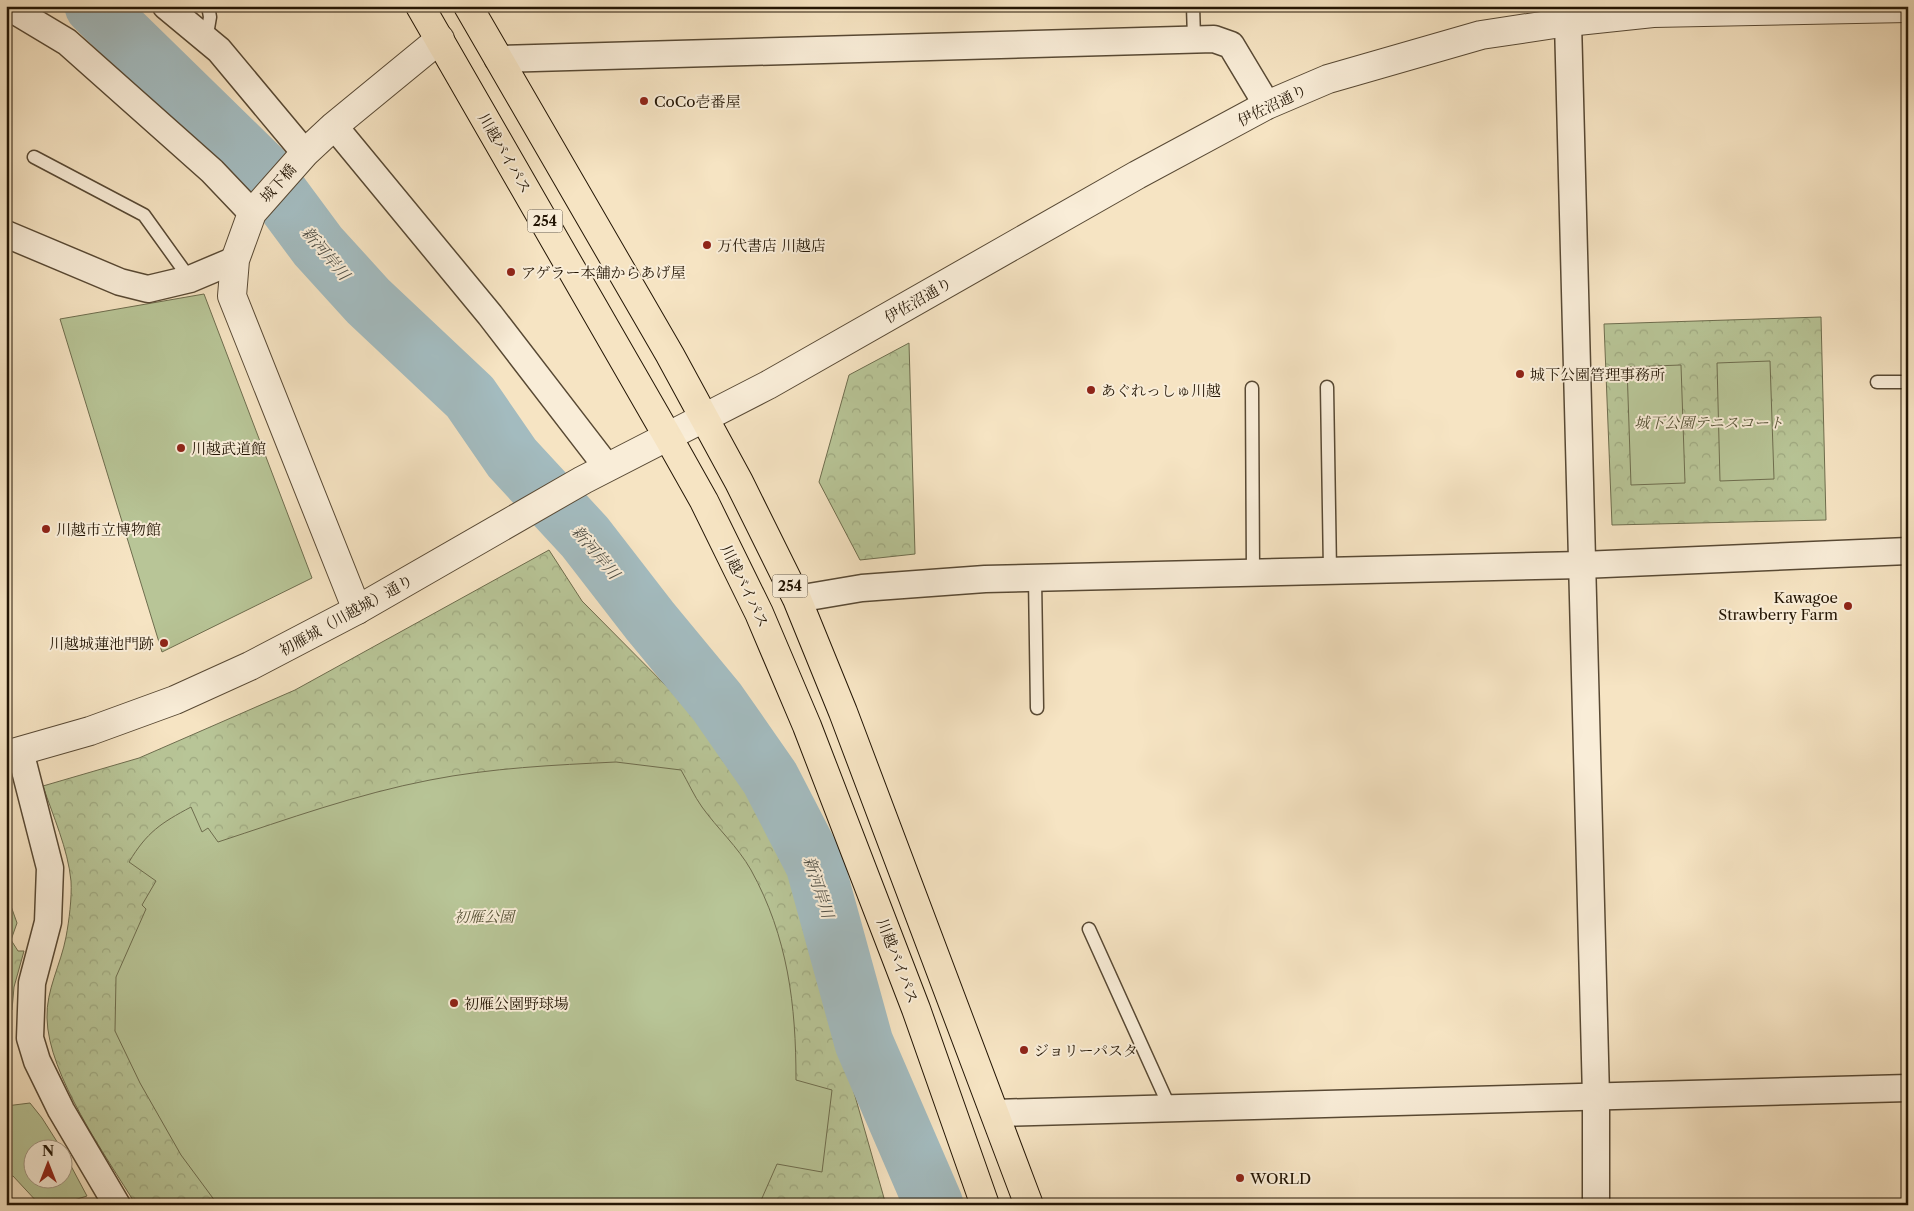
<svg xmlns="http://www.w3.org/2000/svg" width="1914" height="1211" font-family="'Libre Caslon Text','Noto Serif JP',serif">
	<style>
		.park { fill: url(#park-crowns); stroke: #6e6d4e }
		.garden { fill: #b8c597; stroke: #6e6d4e }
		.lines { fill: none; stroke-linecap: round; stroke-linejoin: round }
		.river { stroke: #a3bbbf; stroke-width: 59 }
		.service-casing { stroke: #584934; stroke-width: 15 }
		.minor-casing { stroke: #584934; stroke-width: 29 }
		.tertiary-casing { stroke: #584934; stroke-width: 30 }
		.trunk-casing { stroke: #231504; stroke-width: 30 }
		.service { stroke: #f9edd8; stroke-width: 12 }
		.minor { stroke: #f9edd8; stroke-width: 26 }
		.tertiary { stroke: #f9edd8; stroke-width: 28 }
		.trunk { stroke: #f6e4c3; stroke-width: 28 }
		.poi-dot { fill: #8f2418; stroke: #f9edd8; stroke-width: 2 }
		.labels { text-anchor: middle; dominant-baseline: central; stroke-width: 4; stroke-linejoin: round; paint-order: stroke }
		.shield { fill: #f9edd8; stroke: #635644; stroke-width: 1 }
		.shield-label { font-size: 14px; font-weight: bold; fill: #231504 }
		.poi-label { font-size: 15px; fill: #231504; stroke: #f9edd8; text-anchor: start }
		.street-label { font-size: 15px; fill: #231504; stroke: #f9edd8 }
		.park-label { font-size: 15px; font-style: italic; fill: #575337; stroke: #f9edd8 }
		.water-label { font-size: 16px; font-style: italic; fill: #504f45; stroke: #f9edd8 }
	</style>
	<defs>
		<pattern id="park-crowns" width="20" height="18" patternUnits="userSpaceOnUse" patternTransform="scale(1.25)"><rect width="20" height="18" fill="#b8c597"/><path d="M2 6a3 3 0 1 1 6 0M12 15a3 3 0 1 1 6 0" fill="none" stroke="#9ea880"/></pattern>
	</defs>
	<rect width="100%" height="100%" fill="#f6e4c3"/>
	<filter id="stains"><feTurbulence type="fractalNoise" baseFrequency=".004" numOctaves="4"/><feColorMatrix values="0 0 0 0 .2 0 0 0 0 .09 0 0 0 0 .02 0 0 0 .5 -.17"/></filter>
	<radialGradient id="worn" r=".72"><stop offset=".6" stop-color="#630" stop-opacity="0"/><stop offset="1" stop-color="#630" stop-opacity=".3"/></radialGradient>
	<!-- park -->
	<g class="park">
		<polygon points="1821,317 1826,520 1612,525 1604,324"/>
		<polygon points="909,343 915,554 860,560 819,482 849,375"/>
		<path d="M549,550l33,51 106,107 87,110 35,87 5,50 71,250h-750c-30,-49 -88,-130 -89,-187 -1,-28 14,-54 19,-81 3,-16 6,-39 5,-56 -3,-32 -18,-65 -28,-95l96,-28 156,-68z"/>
		<polygon points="6,892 17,923 11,940 18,951 24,951 14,987 12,1010 6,1003"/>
	</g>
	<!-- garden -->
	<g class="garden">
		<polygon points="204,294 312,578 162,652 60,319"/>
		<polygon points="1770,361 1774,479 1720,481 1717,363"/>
		<polygon points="1681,365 1685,483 1631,485 1627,367"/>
		<path d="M616,762l65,8c7,12 13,26 21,37 15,21 36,40 49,63 37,67 45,135 45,210l36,10 -10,82 -45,-8 -18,41h-541l-37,-50 -41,-72 -25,-52 1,-54 30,-68 -4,-4 14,-24 -27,-19c18,-30 32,-39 62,-55l11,25 6,-4 10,14c70,-23 139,-48 212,-62 61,-12 124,-15 186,-18z"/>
		<polygon points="30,1103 42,1118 61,1148 32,1148 32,1178 62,1178 63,1151 87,1196 58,1205 39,1204 13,1176 6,1176 6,1106"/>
	</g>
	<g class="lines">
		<!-- river -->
		<polyline class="river" points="94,6 261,169 318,246 368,301 470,397 512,458 585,537 650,621 717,702 770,778 815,865 864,1043 934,1205"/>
		<defs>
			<g id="service">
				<polyline points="1193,6 1194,38"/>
				<polyline points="206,40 210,17 208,6"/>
				<polyline points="34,157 144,215 190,279"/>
				<polyline points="1877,382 1908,382"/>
				<polyline points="1327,387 1330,571"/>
				<polyline points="1252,388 1253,573"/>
				<polyline points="1035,578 1037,708"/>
				<polyline points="1089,929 1170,1108"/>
			</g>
			<g id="minor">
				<polyline points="7,6 67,42 212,171 252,213"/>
				<polyline points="166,6 219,50 305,153"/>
				<polyline points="1568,22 1596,1097 1596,1205"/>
				<polyline points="498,59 1214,39 1231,45 1267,105"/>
				<polyline points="334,126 490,315 607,467"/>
				<polyline points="6,234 120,282 148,289 190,279 235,260"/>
				<polyline points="797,599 862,588 985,579 1582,565 1908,551"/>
				<polyline points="20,751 50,868 48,922 32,983 30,1038 37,1061 61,1110 117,1205"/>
				<polyline points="995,1113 1908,1088"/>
			</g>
			<g id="tertiary">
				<polyline points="357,610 232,296 235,260 252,213 305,153 334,126 440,39"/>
				<polyline points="6,755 90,731 175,700 250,666 357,610 583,480 768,385 1137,175 1267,105 1328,79 1481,35 1568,22 1653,13 1908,8"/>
			</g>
			<g id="trunk">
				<polyline points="420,6 668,437 704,501 759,613 807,726 916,1009 985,1205"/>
				<polyline points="468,6 670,355 739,482 797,599 843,712 1029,1205"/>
			</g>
		</defs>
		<!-- service casing -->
		<use href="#service" class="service-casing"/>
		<!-- minor casing -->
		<use href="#minor" class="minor-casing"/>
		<!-- tertiary casing -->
		<use href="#tertiary" class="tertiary-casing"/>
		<!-- trunk casing -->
		<use href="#trunk" class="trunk-casing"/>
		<!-- service -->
		<use href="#service" class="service"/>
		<!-- minor -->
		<use href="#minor" class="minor"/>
		<!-- tertiary -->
		<use href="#tertiary" class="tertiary"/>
		<!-- trunk -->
		<use href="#trunk" class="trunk"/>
	</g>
	<!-- markers -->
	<g class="poi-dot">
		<circle cx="644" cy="101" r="5"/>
		<circle cx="707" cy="245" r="5"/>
		<circle cx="511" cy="272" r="5"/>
		<circle cx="1520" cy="374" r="5"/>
		<circle cx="1091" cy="390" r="5"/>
		<circle cx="181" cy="448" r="5"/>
		<circle cx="46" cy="529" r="5"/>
		<circle cx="1848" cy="606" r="5"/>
		<circle cx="164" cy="643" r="5"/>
		<circle cx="454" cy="1003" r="5"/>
		<circle cx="1024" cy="1050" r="5"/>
		<circle cx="1240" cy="1178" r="5"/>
	</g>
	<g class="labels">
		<!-- shield labels -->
		<g class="shield">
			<rect x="527.5" y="209.5" width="35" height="23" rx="4"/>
			<rect x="772.5" y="574.5" width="35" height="23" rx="4"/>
		</g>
		<g class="shield-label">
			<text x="545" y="221">254</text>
			<text x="790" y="586">254</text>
		</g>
		<!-- poi labels -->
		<g class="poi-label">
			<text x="654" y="101">CoCo壱番屋</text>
			<text x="717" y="245">万代書店 川越店</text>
			<text x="521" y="272">アゲラー本舗からあげ屋</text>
			<text x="1530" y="374">城下公園管理事務所</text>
			<text x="1101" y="390">あぐれっしゅ川越</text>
			<text x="191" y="448">川越武道館</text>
			<text x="56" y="529">川越市立博物館</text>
			<text x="1838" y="597" text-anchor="end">Kawagoe<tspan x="1838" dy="17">Strawberry Farm</tspan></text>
			<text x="154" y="643" text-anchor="end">川越城蓮池門跡</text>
			<text x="464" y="1003">初雁公園野球場</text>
			<text x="1034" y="1050">ジョリーパスタ</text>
			<text x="1250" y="1178">WORLD</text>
		</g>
		<!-- street labels -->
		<g class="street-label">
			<text transform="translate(1272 105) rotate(-26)">伊佐沼通り</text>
			<text transform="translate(505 153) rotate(60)">川越バイパス</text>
			<text transform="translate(278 183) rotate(-48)">城下橋</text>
			<text transform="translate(918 300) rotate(-30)">伊佐沼通り</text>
			<text transform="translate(745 586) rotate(64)">川越バイパス</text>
			<text transform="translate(346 615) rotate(-29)">初雁城（川越城）通り</text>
			<text transform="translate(898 961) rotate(69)">川越バイパス</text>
		</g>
		<!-- park labels -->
		<g class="park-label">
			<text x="1709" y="422">城下公園テニスコート</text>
			<text x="484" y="916">初雁公園</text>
		</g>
		<!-- water labels -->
		<g class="water-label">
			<text transform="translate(326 253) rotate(50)">新河岸川</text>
			<text transform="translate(596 552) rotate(50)">新河岸川</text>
			<text transform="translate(819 887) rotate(72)">新河岸川</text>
		</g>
	</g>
	<!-- margin -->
	<rect width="1914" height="1211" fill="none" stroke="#f6e4c3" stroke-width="25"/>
	<rect x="8" y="8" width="1899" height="1196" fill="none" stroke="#231504" stroke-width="2.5"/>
	<rect x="12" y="12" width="1889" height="1186" fill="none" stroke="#231504"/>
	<!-- north arrow -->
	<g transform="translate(48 1164)"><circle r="24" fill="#f9edd8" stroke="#a39783"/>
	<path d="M0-4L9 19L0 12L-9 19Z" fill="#8f2418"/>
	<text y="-8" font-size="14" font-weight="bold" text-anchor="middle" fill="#231504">N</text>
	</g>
	<rect width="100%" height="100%" filter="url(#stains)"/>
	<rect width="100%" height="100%" fill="url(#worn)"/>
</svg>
